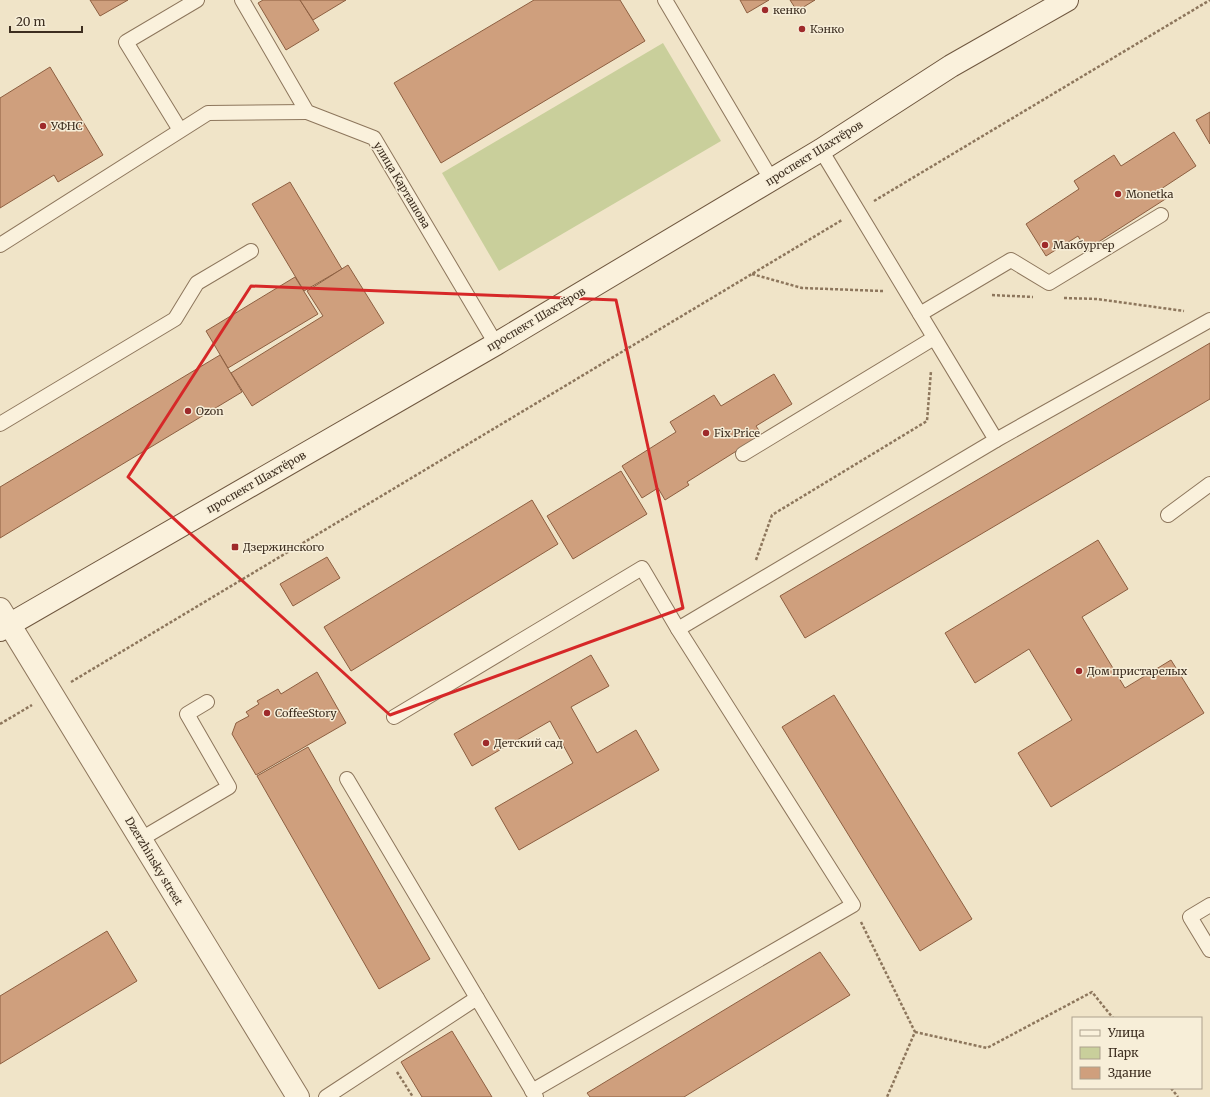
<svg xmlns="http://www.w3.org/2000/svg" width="1210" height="1097" font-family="Merriweather,serif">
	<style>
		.green { fill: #c9cf9b }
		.building { fill: #cf9f7d; stroke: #8d5f41 }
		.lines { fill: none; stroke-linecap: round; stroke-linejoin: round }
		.service-casing { stroke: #8d765c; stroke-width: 16 }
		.minor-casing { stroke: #8d765c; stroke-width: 24 }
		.secondary-casing { stroke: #6f573f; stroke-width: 24 }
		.path { stroke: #8d765c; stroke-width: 2.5; stroke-dasharray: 3 2; stroke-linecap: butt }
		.service { stroke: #faf1dc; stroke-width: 14 }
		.minor { stroke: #faf1dc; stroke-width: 22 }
		.secondary { stroke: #faf1dc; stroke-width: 22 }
		.marked { fill: none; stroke: #d62828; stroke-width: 3; stroke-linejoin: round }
		.poi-dot { fill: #9e2a2b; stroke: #f7eed8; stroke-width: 1.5 }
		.labels { text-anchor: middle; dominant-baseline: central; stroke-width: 3; stroke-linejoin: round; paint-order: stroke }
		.poi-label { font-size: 11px; fill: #3d2e20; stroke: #f7eed8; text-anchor: start }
		.street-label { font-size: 11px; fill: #3d2e20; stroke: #f7eed8 }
	</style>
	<rect width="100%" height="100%" fill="#f0e4c8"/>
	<!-- green -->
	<polygon class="green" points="663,43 721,141 499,271 442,173"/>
	<!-- building -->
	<g class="building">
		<polygon points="90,0 128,0 100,16"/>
		<polygon points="263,0 300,0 319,30 286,50 258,3"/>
		<polygon points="300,0 346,0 313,20"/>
		<polygon points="534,0 620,0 645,41 441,163 394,83"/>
		<polygon points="740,0 769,0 747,13"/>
		<polygon points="790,0 815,0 797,11"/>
		<polygon points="50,67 103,155 58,182 54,175 0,208 0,98"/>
		<polygon points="1210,112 1210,144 1196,120"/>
		<polygon points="1174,132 1196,166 1161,189 1167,198 1086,250 1078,236 1046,256 1026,224 1079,189 1074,181 1114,155 1121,166"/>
		<polygon points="290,182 342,269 304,291 252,204"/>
		<polygon points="348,265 384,323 252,406 231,373 323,316 307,291"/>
		<polygon points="295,277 318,314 228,368 206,331"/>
		<polygon points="1210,343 1210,399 805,638 780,596"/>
		<polygon points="220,355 242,392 0,538 0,487"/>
		<polygon points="774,374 792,404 756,426 762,435 687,482 689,485 665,500 658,488 642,498 622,466 676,432 670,422 714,395 721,406"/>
		<polygon points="621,471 647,514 573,559 547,516"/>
		<polygon points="532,500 558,544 351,671 324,627"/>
		<polygon points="1098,540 1128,589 1082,617 1125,688 1171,660 1204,713 1051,807 1018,753 1072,720 1029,649 975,683 945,633"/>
		<polygon points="327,557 340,578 293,606 280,584"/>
		<polygon points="591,655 609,686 571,707 597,753 636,730 659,770 519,850 495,808 573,763 550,721 472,766 454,734"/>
		<polygon points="317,672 346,723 256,775 232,734 236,723 249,716 246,712 259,704 257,701 278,689 281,694"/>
		<polygon points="834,695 972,919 920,951 782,727"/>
		<polygon points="308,747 430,959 379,989 257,776"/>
		<polygon points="107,931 137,981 0,1064 0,996"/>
		<polygon points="820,952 850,995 684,1097 590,1097 587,1093"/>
		<polygon points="452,1031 492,1097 422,1097 401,1062"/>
	</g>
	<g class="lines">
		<defs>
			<g id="service">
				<polyline points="242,0 307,112 374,138 496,344"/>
				<polyline points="665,0 771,179"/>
				<polyline points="180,130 126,42 197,0"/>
				<polyline points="0,245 208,113 307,112"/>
				<polyline points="920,314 1011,260 1049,283 1161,215"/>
				<polyline points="0,424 175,319 197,283 251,251"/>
				<polyline points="996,440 1210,320"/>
				<polyline points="743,454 934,338"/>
				<polyline points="1168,515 1210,484"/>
				<polyline points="678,629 996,440 821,150"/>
				<polyline points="394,717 642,568 678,629 853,905 532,1091"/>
				<polyline points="347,779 477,998"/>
				<polyline points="141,839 229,787 187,714 207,702"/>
				<polyline points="1210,905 1190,917 1210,950"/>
				<polyline points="326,1097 477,998 536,1097"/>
			</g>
			<polyline id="minor" points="0,609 298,1097"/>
			<polyline id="secondary" points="0,630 496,344 821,150 951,66 1067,0"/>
		</defs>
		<!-- service casing -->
		<use href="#service" class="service-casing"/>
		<!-- minor casing -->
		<use href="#minor" class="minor-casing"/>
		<!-- secondary casing -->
		<use href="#secondary" class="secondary-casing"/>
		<!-- path -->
		<g class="path">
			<polyline points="874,201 1210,0"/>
			<polyline points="752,274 802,288 883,291"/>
			<polyline points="992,295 1033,297"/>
			<polyline points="1064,298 1097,299 1184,311"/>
			<polyline points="756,560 772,515 927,421 931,371"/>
			<polyline points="71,682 842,220"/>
			<polyline points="0,724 32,705"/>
			<polyline points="861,922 915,1032 887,1097"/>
			<polyline points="915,1032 987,1048 1092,992 1113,1018"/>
			<polyline points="397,1072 413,1097"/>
			<polyline points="1171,1088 1178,1097"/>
		</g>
		<!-- service -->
		<use href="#service" class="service"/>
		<!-- minor -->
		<use href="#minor" class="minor"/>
		<!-- secondary -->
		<use href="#secondary" class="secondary"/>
	</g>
	<!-- marked area -->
	<path class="marked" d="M251,286l365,14 67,308 -293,107 -262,-238z"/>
	<!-- markers -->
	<g class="poi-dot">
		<circle cx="765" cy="10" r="4"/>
		<circle cx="802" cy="29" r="4"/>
		<circle cx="43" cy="126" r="4"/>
		<circle cx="1118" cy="194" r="4"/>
		<circle cx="1045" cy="245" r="4"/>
		<circle cx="188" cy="411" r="4"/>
		<circle cx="706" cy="433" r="4"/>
		<rect x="231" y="543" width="8" height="8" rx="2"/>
		<circle cx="1079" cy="671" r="4"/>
		<circle cx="267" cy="713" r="4"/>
		<circle cx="486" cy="743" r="4"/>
	</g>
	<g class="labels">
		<!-- poi labels -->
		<g class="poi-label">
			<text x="773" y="10">кенко</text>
			<text x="810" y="29">Кэнко</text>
			<text x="51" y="126">УФНС</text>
			<text x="1126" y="194">Monetka</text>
			<text x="1053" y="245">Макбургер</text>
			<text x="196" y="411">Ozon</text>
			<text x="714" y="433">Fix Price</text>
			<text x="243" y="547">Дзержинского</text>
			<text x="1087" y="671">Дом пристарелых</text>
			<text x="275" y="713">CoffeeStory</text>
			<text x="494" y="743">Детский сад</text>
		</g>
		<!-- street labels -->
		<g class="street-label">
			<text transform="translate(814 153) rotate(-32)">проспект Шахтёров</text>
			<text transform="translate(402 185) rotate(59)">улица Карташова</text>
			<text transform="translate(536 319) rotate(-31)">проспект Шахтёров</text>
			<text transform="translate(256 482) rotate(-30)">проспект Шахтёров</text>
			<text transform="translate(154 861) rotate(59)">Dzerzhinsky street</text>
		</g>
	</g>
	<!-- legend -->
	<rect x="1072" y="1017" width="130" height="72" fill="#f7eed8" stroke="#ada18e"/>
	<rect x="1080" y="1030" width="20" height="6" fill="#faf1dc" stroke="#ada18e"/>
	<text x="1108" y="1037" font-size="12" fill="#3d2e20">Улица</text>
	<rect x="1080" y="1047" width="20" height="12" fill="#c9cf9b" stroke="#ada18e"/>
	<text x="1108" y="1057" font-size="12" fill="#3d2e20">Парк</text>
	<rect x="1080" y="1067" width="20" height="12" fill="#cf9f7d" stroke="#ada18e"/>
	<text x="1108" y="1077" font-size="12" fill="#3d2e20">Здание</text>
	<!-- scale -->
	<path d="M10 26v6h72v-6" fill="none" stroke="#3d2e20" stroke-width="2"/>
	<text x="16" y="26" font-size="12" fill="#3d2e20" stroke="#f7eed8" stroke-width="3" paint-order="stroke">20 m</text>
</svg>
